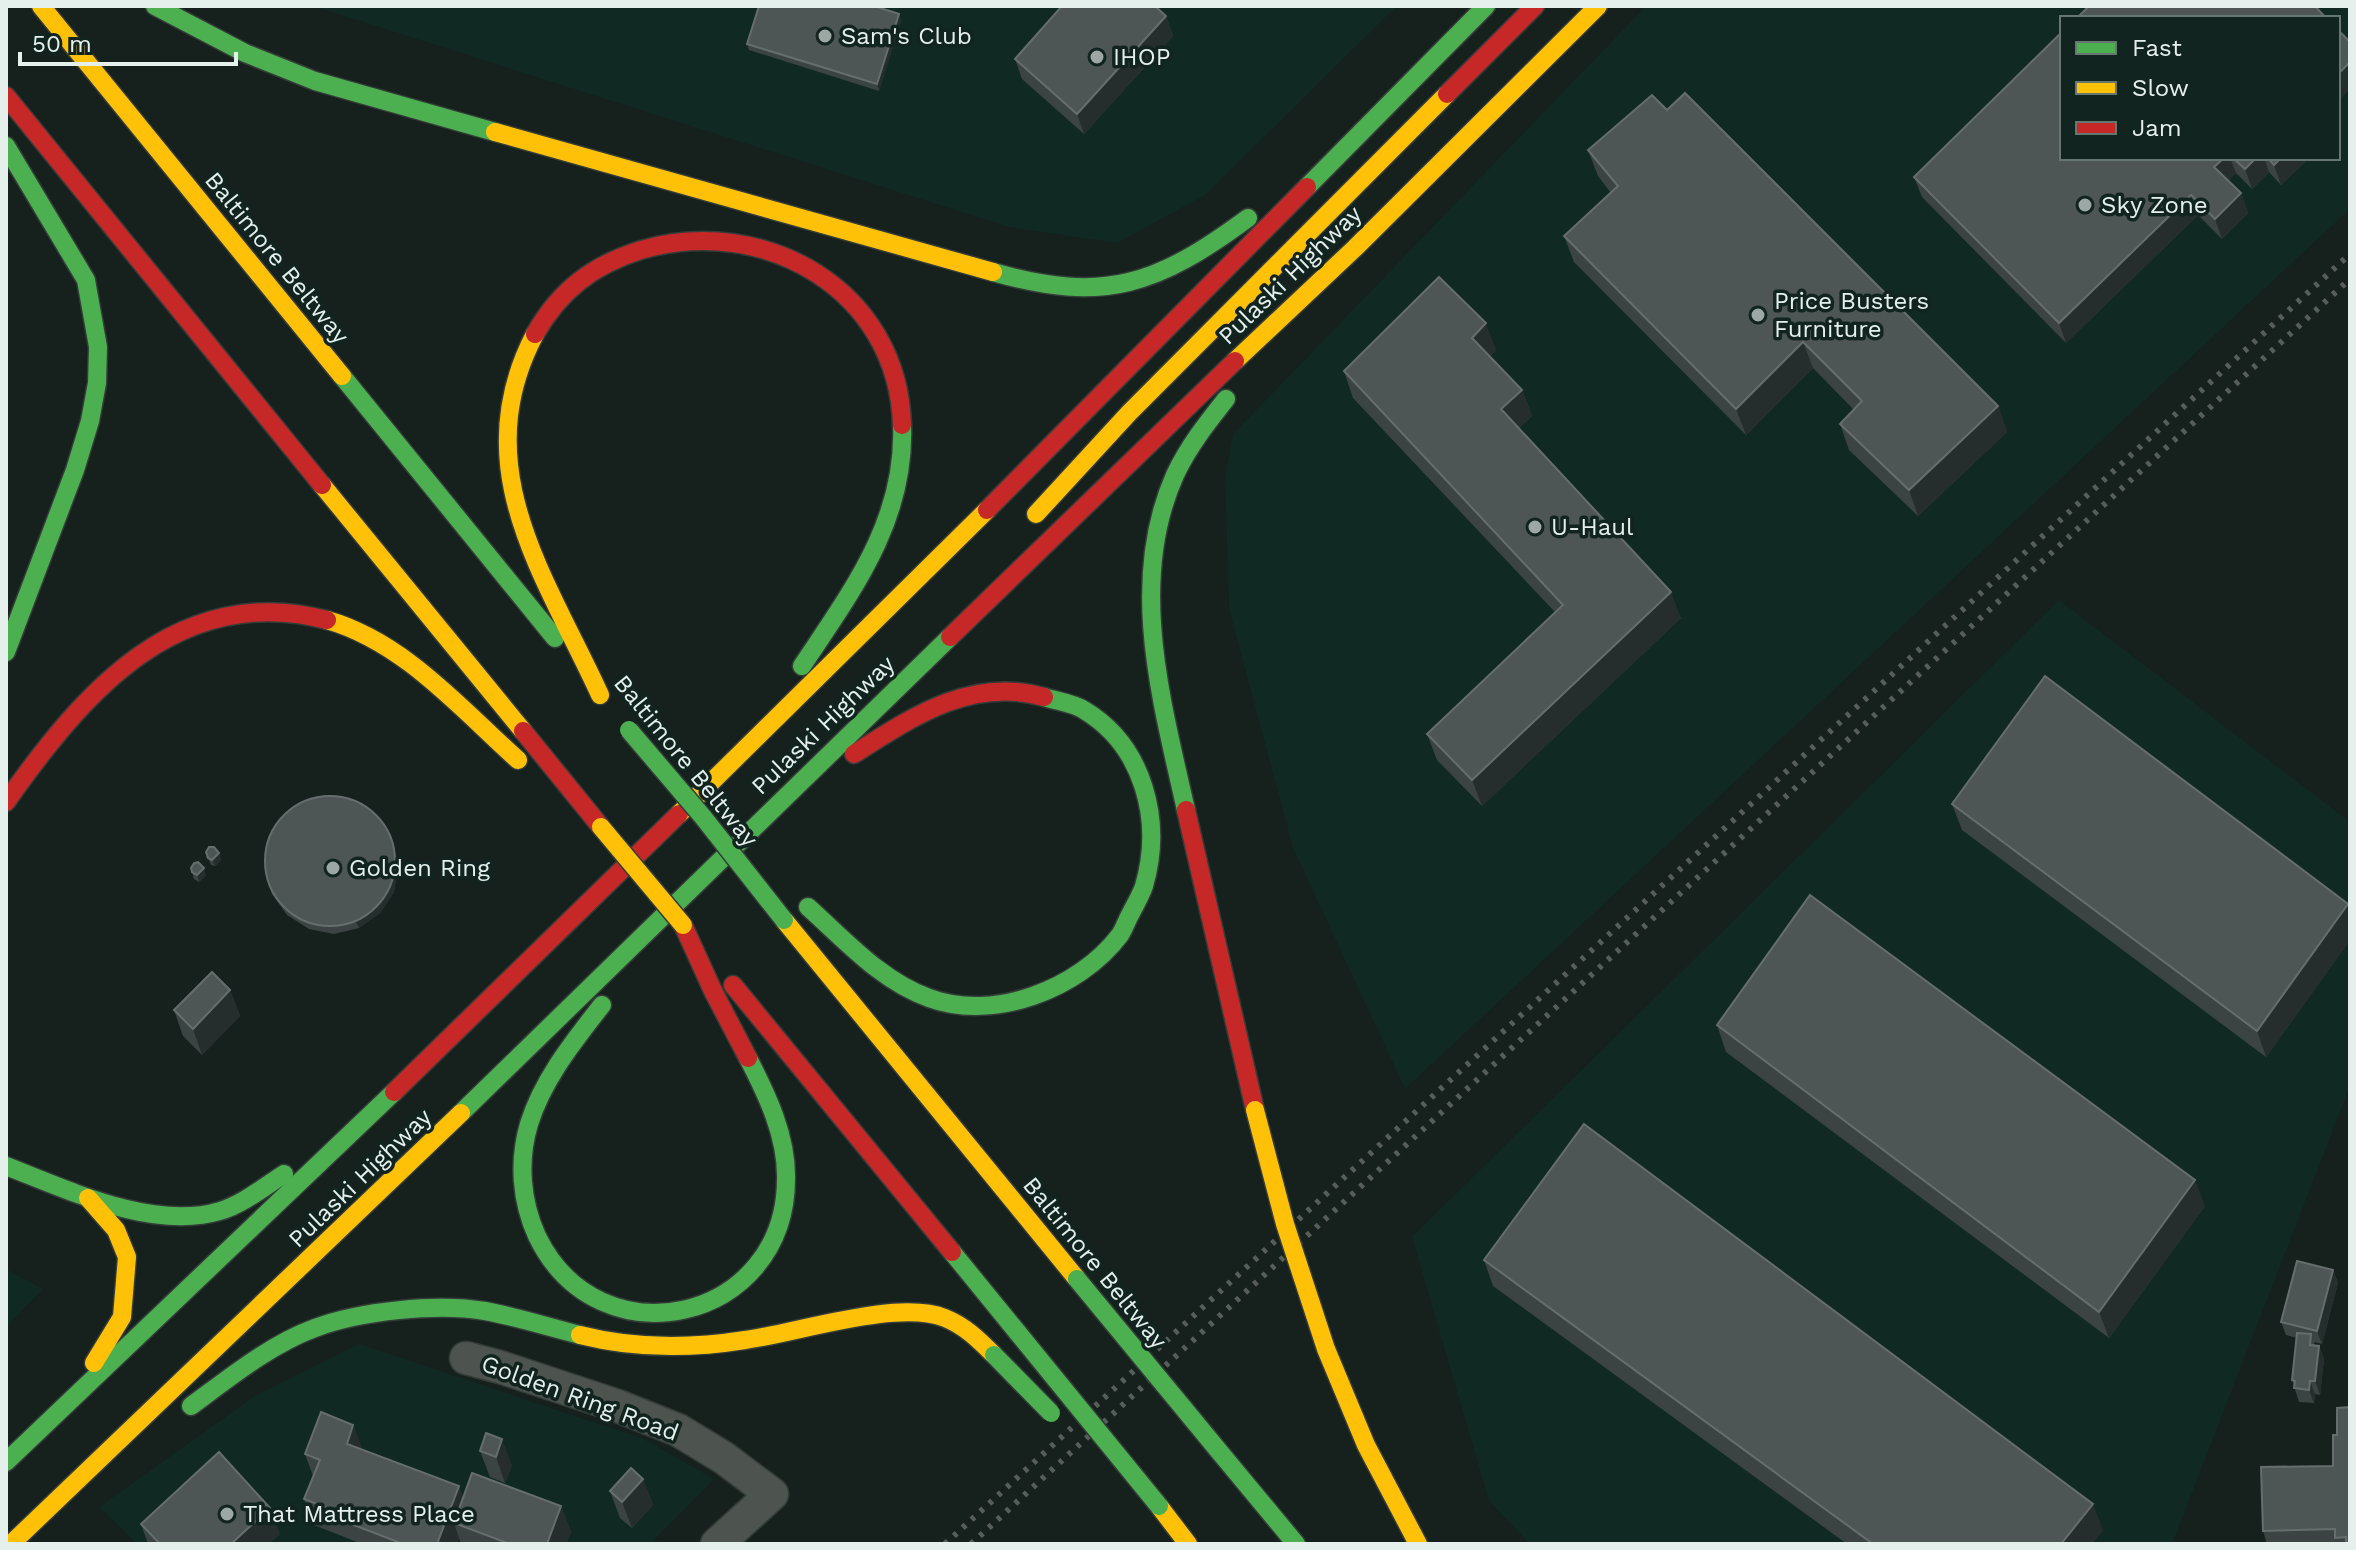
<svg xmlns="http://www.w3.org/2000/svg" width="2356" height="1550" font-family="'Work Sans',sans-serif">
	<style>
		.built { fill: #112923; fill-rule: evenodd }
		.lines { fill: none; stroke-linecap: round; stroke-linejoin: round }
		.street-casing { stroke: #343c39; stroke-width: 35 }
		.fast-casing { stroke: #343c39; stroke-width: 21 }
		.slow-casing { stroke: #343c39; stroke-width: 21 }
		.jam-casing { stroke: #343c39; stroke-width: 21 }
		.street { stroke: #4d544f; stroke-width: 32 }
		.fast { stroke: #4caf50; stroke-width: 18 }
		.slow { stroke: #ffc107; stroke-width: 18 }
		.jam { stroke: #c62828; stroke-width: 18 }
		.rail { stroke: #575e5a; stroke-width: 6; stroke-dasharray: 4 8; stroke-linecap: butt }
		.fast-bridge-casing { stroke: #343c39; stroke-width: 21; stroke-linecap: butt }
		.slow-bridge-casing { stroke: #343c39; stroke-width: 21; stroke-linecap: butt }
		.fast-bridge { stroke: #4caf50; stroke-width: 18 }
		.slow-bridge { stroke: #ffc107; stroke-width: 18 }
		.wall { fill: #3c4443 }
		.shaded-wall { fill: #252e2c }
		.building { fill: #4e5655; stroke: #666e6d; stroke-width: 2 }
		.poi-dot { fill: #9da7a4; stroke: #12241f; stroke-width: 3 }
		.labels { text-anchor: middle; dominant-baseline: central; stroke-width: 7; stroke-linejoin: round; paint-order: stroke }
		.poi-label { font-size: 24px; fill: #e5f0ed; stroke: #12241f; text-anchor: start }
		.street-label { font-size: 24px; fill: #e5f0ed; stroke: #12241f }
	</style>
	<rect width="100%" height="100%" fill="#16201d"/>
	<!-- built -->
	<g class="built">
		<polygon points="313,6 1397,6 1205,195 1117,243 1009,227"/>
		<path d="M1646,6h704v203l-945,880 -112,-241 -64,-239 -4,-131 8,-44zM2062,18h276v140h-276z"/>
		<polygon points="2059,600 2350,822 2350,1086 2172,1544 1530,1544 1489,1501 1412,1237"/>
		<polygon points="6,1269 43,1289 6,1327"/>
		<polygon points="359,1344 644,1439 714,1479 650,1544 137,1544 99,1507 255,1396"/>
	</g>
	<g class="lines">
		<defs>
			<polyline id="street" points="466,1358 500,1367 618,1406 678,1430 724,1458 772,1494 717,1544"/>
			<g id="fast">
				<polyline points="155,6 245,53 315,81 495,132"/>
				<polyline points="6,146 86,280 98,347 97,383 90,421 75,470 6,652"/>
				<polyline points="1307,187 1486,6"/>
				<path d="M993,272c112,32 164,13 255,-54"/>
				<polyline points="342,376 555,638"/>
				<path d="M802,666c50,-75 104,-146 100,-241"/>
				<path d="M1186,810c-24,-108 -59,-228 -11,-335 13,-28 32,-52 51,-76"/>
				<path d="M808,907c37,33 73,74 121,91 65,24 150,-9 191,-63 4,-6 7,-15 11,-22 4,-8 10,-18 13,-27 19,-65 0,-140 -60,-176 -11,-7 -28,-9 -40,-13"/>
				<path d="M602,1005c-28,36 -59,74 -73,119 -11,37 -8,77 8,112 62,129 249,86 249,-57 1,-43 -19,-84 -38,-121"/>
				<polyline points="461,1113 950,637"/>
				<path d="M6,1166c62,24 147,65 214,45 23,-7 44,-24 64,-37"/>
				<polyline points="952,1252 1018,1333"/>
				<path d="M191,1406c38,-28 80,-62 124,-78 45,-17 122,-25 170,-17 32,6 63,16 95,24"/>
				<polyline points="1218,1450 1296,1544"/>
				<polyline points="6,1462 394,1092"/>
			</g>
			<g id="slow">
				<polyline points="41,6 342,376"/>
				<polyline points="495,132 993,272"/>
				<path d="M535,334c-70,133 10,241 65,361"/>
				<polyline points="1235,361 1355,248 1598,6"/>
				<polyline points="322,485 523,731"/>
				<polyline points="1036,514 1129,413 1447,94"/>
				<path d="M327,620c77,22 133,88 191,140"/>
				<polyline points="679,814 987,510"/>
				<polyline points="784,920 1077,1279"/>
				<polyline points="88,1198 116,1230 127,1257 122,1317 94,1363"/>
				<path d="M580,1335c55,14 109,14 165,5 52,-7 152,-41 200,-22 20,8 34,22 49,37"/>
				<polyline points="1326,1349 1366,1445 1418,1544"/>
				<polyline points="1159,1506 1188,1544"/>
				<polyline points="11,1544 461,1113"/>
			</g>
			<g id="jam">
				<polyline points="1447,94 1535,6"/>
				<polyline points="6,96 322,485"/>
				<path d="M535,334c25,-44 58,-69 106,-84 124,-36 257,40 261,175"/>
				<polyline points="987,510 1307,187"/>
				<polyline points="950,637 1235,361"/>
				<polyline points="523,731 601,827"/>
				<path d="M854,754c58,-37 118,-78 190,-57"/>
				<path d="M6,802c77,-109 172,-221 321,-182"/>
				<polyline points="1186,810 1255,1110"/>
				<polyline points="683,925 713,991 748,1058"/>
				<polyline points="733,985 952,1252"/>
				<polyline points="394,1092 679,814"/>
			</g>
		</defs>
		<!-- street casing -->
		<use href="#street" class="street-casing"/>
		<!-- fast casing -->
		<use href="#fast" class="fast-casing"/>
		<!-- slow casing -->
		<use href="#slow" class="slow-casing"/>
		<!-- jam casing -->
		<use href="#jam" class="jam-casing"/>
		<!-- street -->
		<use href="#street" class="street"/>
		<!-- fast -->
		<use href="#fast" class="fast"/>
		<!-- slow -->
		<use href="#slow" class="slow"/>
		<!-- jam -->
		<use href="#jam" class="jam"/>
		<!-- rail -->
		<g class="rail">
			<polyline points="945,1544 2350,254"/>
			<polyline points="971,1544 2350,279"/>
		</g>
		<defs>
			<g id="fast-bridge">
				<polyline points="629,730 703,817 784,920"/>
				<polyline points="1077,1279 1218,1450"/>
				<polyline points="1018,1333 1159,1506"/>
				<polyline points="994,1355 1051,1413"/>
			</g>
			<g id="slow-bridge">
				<polyline points="601,827 683,925"/>
				<polyline points="1255,1110 1285,1224 1326,1349"/>
			</g>
		</defs>
		<!-- fast-bridge casing -->
		<use href="#fast-bridge" class="fast-bridge-casing"/>
		<!-- slow-bridge casing -->
		<use href="#slow-bridge" class="slow-bridge-casing"/>
		<!-- fast-bridge -->
		<use href="#fast-bridge" class="fast-bridge"/>
		<!-- slow-bridge -->
		<use href="#slow-bridge" class="slow-bridge"/>
	</g>
	<!-- wall -->
	<g class="wall">
		<polygon points="899,14 901,21 879,91 749,50 747,44"/>
		<polygon points="1166,16 1173,36 1084,134 1022,79 1015,59"/>
		<polygon points="1667,110 1998,406 2007,432 1918,516 1849,450 1840,424 1854,410 1813,368 1746,435 1574,262 1564,236 1611,193 1598,176 1588,150"/>
		<polygon points="2062,158 2303,158 2305,162 2281,185 2269,172 2252,189 2236,173 2228,180 2241,193 2248,213 2222,239 2198,215 2066,343 1922,197 1914,177"/>
		<polygon points="1496,350 1490,356 1522,390 1532,416 1519,428 1681,618 1482,806 1437,760 1427,734 1555,612 1353,398 1344,371"/>
		<polygon points="1952,804 2350,910 2350,940 2266,1057 1962,830"/>
		<polygon points="393,842 398,868 394,892 380,913 359,928 334,934 309,929 287,915 272,894 270,887"/>
		<polygon points="206,852 219,853 221,860 215,866 211,865"/>
		<polygon points="192,872 206,875 199,882 194,879"/>
		<polygon points="230,990 240,1016 202,1055 183,1036 174,1010"/>
		<polygon points="1717,1025 2205,1206 2109,1338 1726,1052"/>
		<polygon points="1484,1260 2103,1530 2092,1544 1847,1544 1493,1286"/>
		<polygon points="2333,1270 2338,1283 2322,1344 2314,1342 2315,1345 2319,1346 2324,1359 2320,1395 2315,1394 2314,1403 2299,1402 2292,1380 2297,1338 2286,1335 2281,1322"/>
		<polygon points="353,1425 362,1449 463,1497 561,1506 571,1532 566,1544 461,1544 459,1538 456,1544 358,1544 357,1542 314,1525 304,1499 313,1476 305,1454"/>
		<polygon points="486,1433 512,1465 505,1483 490,1477 480,1451"/>
		<polygon points="2337,1435 2350,1544 2267,1544 2263,1531 2333,1466"/>
		<polygon points="643,1479 653,1505 632,1528 620,1518 610,1491"/>
		<polygon points="141,1524 280,1534 268,1544 148,1544"/>
	</g>
	<!-- shaded-wall -->
	<g class="shaded-wall">
		<polygon points="899,14 901,21 879,91 877,84"/>
		<polygon points="1166,16 1173,36 1084,134 1077,114"/>
		<polygon points="2350,62 2350,89 2338,101 2338,74"/>
		<polygon points="2224,158 2230,158 2236,173 2222,187 2214,167"/>
		<polygon points="2256,158 2264,158 2269,172 2252,189 2245,169"/>
		<polygon points="2281,158 2303,158 2305,162 2281,185 2274,165"/>
		<polygon points="2241,193 2248,213 2222,239 2215,219"/>
		<polygon points="2191,195 2198,215 2066,343 2059,323"/>
		<polygon points="1486,323 1496,350 1482,364 1472,338"/>
		<polygon points="1803,342 1813,368 1746,435 1736,409"/>
		<polygon points="1522,390 1532,416 1511,435 1501,409"/>
		<polygon points="1998,406 2007,432 1918,516 1909,490"/>
		<polygon points="1671,592 1681,618 1482,806 1472,780"/>
		<polygon points="391,836 398,868 394,892 380,913 359,928 356,922"/>
		<polygon points="219,853 221,860 215,866 212,860"/>
		<polygon points="204,868 206,875 199,882 197,875"/>
		<polygon points="2348,904 2350,910 2350,940 2266,1057 2257,1031"/>
		<polygon points="230,990 240,1016 202,1055 193,1029"/>
		<polygon points="2195,1180 2205,1206 2109,1338 2099,1312"/>
		<polygon points="2333,1270 2338,1283 2322,1344 2317,1331"/>
		<polygon points="2319,1346 2324,1359 2320,1395 2315,1381"/>
		<polygon points="2310,1381 2315,1394 2314,1403 2309,1390"/>
		<polygon points="353,1425 363,1451 347,1444"/>
		<polygon points="502,1439 512,1465 505,1483 496,1457"/>
		<polygon points="643,1479 653,1505 632,1528 622,1502"/>
		<polygon points="459,1486 469,1512 454,1523 459,1538 456,1544 437,1544"/>
		<polygon points="2093,1504 2103,1530 2092,1544 2061,1544"/>
		<polygon points="561,1506 571,1532 566,1544 547,1544"/>
		<polygon points="270,1508 280,1534 268,1544 231,1544"/>
	</g>
	<!-- building -->
	<g class="building">
		<polygon points="759,6 874,6 899,14 877,84 747,44"/>
		<polygon points="1062,6 1155,6 1166,16 1077,114 1015,59"/>
		<polygon points="2089,6 2315,6 2326,18 2077,18"/>
		<polygon points="2338,30 2350,42 2350,62 2338,74"/>
		<polygon points="2062,32 2062,158 2224,158 2214,167 2241,193 2215,219 2191,195 2059,323 1914,177"/>
		<polygon points="1685,93 1998,406 1909,490 1840,424 1862,401 1803,342 1736,409 1564,236 1618,186 1588,150 1652,95 1667,110"/>
		<polygon points="2233,158 2256,158 2245,169"/>
		<polygon points="2268,158 2281,158 2274,165"/>
		<polygon points="1439,277 1486,323 1472,338 1522,390 1501,409 1671,592 1472,780 1427,734 1563,605 1344,371"/>
		<polygon points="2045,676 2348,904 2257,1031 1952,804"/>
		<circle cx="330" cy="861" r="65"/>
		<polygon points="209,847 214,847 219,853 212,860 208,858 206,852"/>
		<polygon points="198,862 204,868 197,875 192,872 191,868 194,863"/>
		<polygon points="1810,895 2195,1180 2099,1312 1717,1025"/>
		<polygon points="212,972 230,990 193,1029 174,1010"/>
		<polygon points="1584,1124 2093,1504 2061,1544 1873,1544 1484,1260"/>
		<polygon points="2297,1261 2333,1270 2317,1331 2281,1322"/>
		<polygon points="2297,1333 2311,1334 2310,1345 2319,1346 2315,1381 2310,1381 2309,1390 2294,1388 2295,1381 2292,1380"/>
		<polygon points="2350,1407 2350,1544 2346,1544 2346,1537 2335,1538 2335,1529 2263,1531 2261,1467 2333,1466 2333,1435 2337,1435 2337,1408"/>
		<polygon points="321,1412 353,1425 347,1444 459,1486 437,1544 403,1544 351,1524 353,1518 304,1499 320,1460 305,1454"/>
		<polygon points="486,1433 502,1439 496,1457 480,1451"/>
		<polygon points="219,1452 270,1508 231,1544 160,1544 141,1524"/>
		<polygon points="631,1468 643,1479 622,1502 610,1491"/>
		<polygon points="472,1473 561,1506 547,1544 510,1544 454,1523"/>
	</g>
	<!-- markers -->
	<g class="poi-dot">
		<circle cx="825" cy="36" r="8"/>
		<circle cx="1097" cy="57" r="8"/>
		<circle cx="2085" cy="205" r="8"/>
		<circle cx="1758" cy="315" r="8"/>
		<circle cx="1535" cy="527" r="8"/>
		<circle cx="333" cy="868" r="8"/>
		<circle cx="227" cy="1514" r="8"/>
	</g>
	<g class="labels">
		<!-- poi labels -->
		<g class="poi-label">
			<text x="841" y="36">Sam's Club</text>
			<text x="1113" y="57">IHOP</text>
			<text x="2101" y="205">Sky Zone</text>
			<text x="1774" y="301">Price Busters<tspan x="1774" dy="28">Furniture</tspan></text>
			<text x="1551" y="527">U-Haul</text>
			<text x="349" y="868">Golden Ring</text>
			<text x="243" y="1514">That Mattress Place</text>
		</g>
		<!-- street labels -->
		<g class="street-label">
			<text transform="translate(277 258) rotate(51)">Baltimore Beltway</text>
			<text transform="translate(1290 275) rotate(-44)">Pulaski Highway</text>
			<text transform="translate(823 725) rotate(-44)">Pulaski Highway</text>
			<text transform="translate(686 761) rotate(51)">Baltimore Beltway</text>
			<text transform="translate(360 1178) rotate(-44)">Pulaski Highway</text>
			<text transform="translate(1095 1263) rotate(51)">Baltimore Beltway</text>
			<text transform="translate(580 1398) rotate(20)">Golden Ring Road</text>
		</g>
	</g>
	<!-- border -->
	<rect width="2356" height="1550" fill="none" stroke="#e5f0ed" stroke-width="16"/>
	<!-- legend -->
	<rect x="2060" y="16" width="280" height="144" fill="#12241f" stroke="#667671" stroke-width="2"/>
	<rect x="2076" y="42" width="40" height="12" fill="#4caf50" stroke="#667671" stroke-width="2"/>
	<text x="2132" y="56" font-size="24" fill="#e5f0ed">Fast</text>
	<rect x="2076" y="82" width="40" height="12" fill="#ffc107" stroke="#667671" stroke-width="2"/>
	<text x="2132" y="96" font-size="24" fill="#e5f0ed">Slow</text>
	<rect x="2076" y="122" width="40" height="12" fill="#c62828" stroke="#667671" stroke-width="2"/>
	<text x="2132" y="136" font-size="24" fill="#e5f0ed">Jam</text>
	<!-- scale -->
	<path d="M20 52v12h216v-12" fill="none" stroke="#e5f0ed" stroke-width="4"/>
	<text x="32" y="52" font-size="24" fill="#e5f0ed" stroke="#12241f" stroke-width="6" paint-order="stroke">50 m</text>
</svg>
